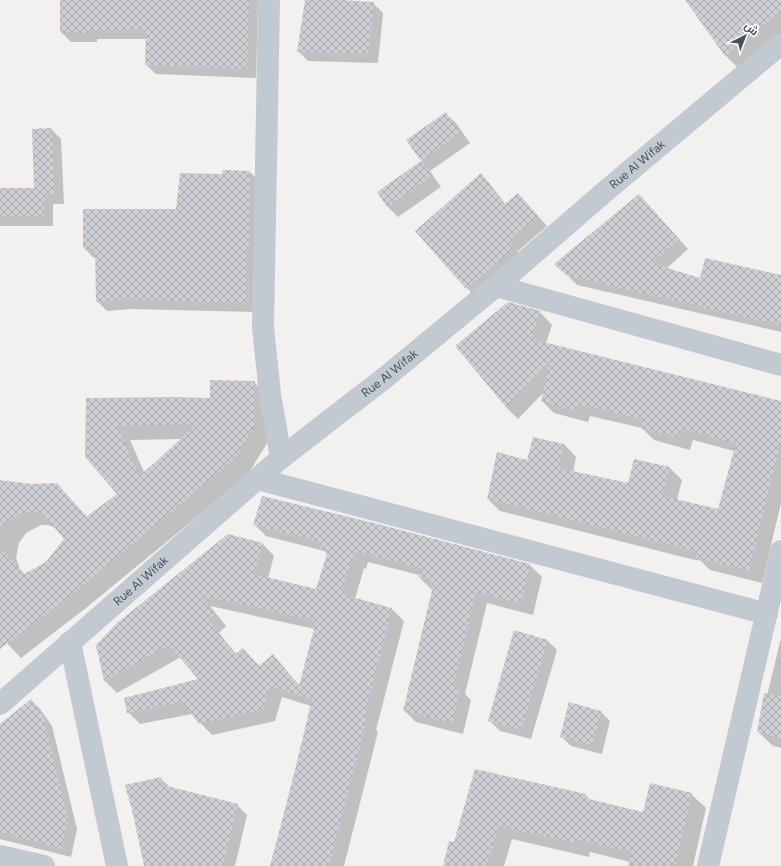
<svg xmlns="http://www.w3.org/2000/svg" width="781" height="866" font-family="Figtree,Cairo,sans-serif">
	<style>
		.shadow { fill: #0003; fill-rule: evenodd }
		.building { fill: url(#building-cross-hatch); fill-rule: evenodd }
		.lines { fill: none; stroke-linecap: round; stroke-linejoin: round }
		.minor { stroke: #c2c9d1; stroke-width: 22 }
		.labels { text-anchor: middle; dominant-baseline: central; stroke-width: 3.5; stroke-linejoin: round; paint-order: stroke }
		.street-label { font-size: 12px; fill: #49515c; stroke: #fff }
	</style>
	<defs>
		<pattern id="building-cross-hatch" width="8" height="8" patternUnits="userSpaceOnUse"><rect width="8" height="8" fill="#cdcfd4"/><path d="M0 0l8 8M0 8l8-8" fill="none" stroke="#a8aaaf"/></pattern>
	</defs>
	<rect width="100%" height="100%" fill="#f2f1f0"/>
	<!-- shadow -->
	<g class="shadow">
		<polygon points="61,0 258,0 256,78 156,74 146,65 147,39 97,39 97,42 71,42 61,32"/>
		<polygon points="306,0 330,0 373,3 383,13 378,63 308,61 298,51"/>
		<polygon points="687,0 781,0 781,45 745,75 726,56"/>
		<polygon points="446,114 456,123 470,143 430,171 441,187 398,217 388,207 378,192 423,161 408,140"/>
		<polygon points="51,129 61,139 64,204 53,204 53,226 0,226 0,189 35,189"/>
		<polygon points="250,172 259,181 256,312 131,309 107,311 97,301 96,258 94,258 84,248 177,210 223,175"/>
		<polygon points="481,174 490,184 506,205 518,194 547,226 517,252 523,259 476,298 467,288"/>
		<polygon points="639,195 688,249 666,269 701,279 781,276 781,332 577,285 556,264"/>
		<polygon points="540,312 552,325 546,343 781,402 781,503 762,583 710,570 701,561 691,559 500,511 488,499 528,461 564,444 576,457 573,472 629,485 634,460 670,468 682,480 677,500 718,511 734,451 693,440 690,450 654,440 642,428 590,416 588,422 554,413 542,401 544,392 518,419 506,407 456,346"/>
		<path d="M254,382l14,14 1,44 -19,31 -47,41 -117,96 -65,50 -21,-22v-155l31,4 26,-1 30,33 31,-23 -31,-95h124zM182,439l-38,33 -14,-32zM41,525h7l8,3 9,11 -18,24 -22,12 -5,-6 -4,-11 3,-15 7,-10z"/>
		<path d="M254,524l276,41 12,12 -9,38 -46,-12 -22,91 6,6 -8,34 -47,-12 -12,-12 29,-120 -2,-1 -12,-12v-2l-51,-13 -2,7 -2,-1 -9,31 37,10 12,12 -28,109 2,2 -34,134h-73l40,-160 -29,-9 -7,24 -63,14 -20,-21 -52,10 -12,-12 72,-33 -19,-22 -64,36 -12,-12 -8,-35 166,-102 11,12 -6,22 49,12 11,-36 -4,-3 -58,-15zM210,606l105,23 -15,57 -27,-30 -13,11 -17,-18 -6,6 -18,-22 7,-7z"/>
		<polygon points="781,638 781,748 773,746 758,732"/>
		<polygon points="547,640 557,650 531,739 500,731 490,721"/>
		<polygon points="31,700 40,709 52,726 77,829 71,857 0,839 0,726"/>
		<polygon points="600,711 610,721 602,754 571,746 561,736"/>
		<polygon points="476,770 586,795 590,800 644,813 691,794 706,808 693,866 629,866 630,862 590,852 589,857 512,839 504,866 444,866 455,843"/>
		<polygon points="161,779 171,788 237,805 247,815 235,866 145,866"/>
	</g>
	<!-- building -->
	<g class="building">
		<polygon points="60,0 249,0 247,69 145,65 146,29 88,30 88,33 60,32"/>
		<polygon points="305,0 342,0 374,2 368,53 297,52"/>
		<polygon points="685,0 781,0 781,11 725,56"/>
		<polygon points="446,112 460,133 421,161 406,140"/>
		<polygon points="52,128 54,195 44,195 44,216 0,216 0,188 34,188 32,129"/>
		<polygon points="421,161 432,176 387,207 377,192"/>
		<polygon points="223,170 250,171 249,246 247,246 247,303 121,299 96,302 95,249 83,248 83,209 176,209 180,173 222,174"/>
		<polygon points="481,173 504,205 518,193 538,216 508,241 514,248 466,289 415,231"/>
		<polygon points="639,194 679,239 651,263 700,278 705,258 781,275 781,325 694,306 694,305 566,275 554,264"/>
		<polygon points="508,302 541,311 531,339 781,401 781,440 749,571 696,558 697,552 678,547 487,499 497,452 527,460 533,437 564,444 559,468 628,483 634,459 670,467 662,496 718,509 736,443 681,428 678,438 641,428 643,420 578,404 576,411 541,401 550,360 506,407 455,346"/>
		<path d="M210,380l45,1v44l-19,32 -48,41 -116,96 -72,55v-101l24,26 22,-12 18,-23 -20,-24 -11,-4 -13,3 -20,12v-46l31,4 26,-1 29,34 31,-23 -32,-37 1,-59 88,-1 36,1zM196,424l-38,36 -19,16 -22,-50z"/>
		<path d="M262,496l112,27 156,41 -9,40 -45,-12 -23,94 7,1 -8,36 -49,-12 31,-129 -16,-5 3,-9 -65,-17 -1,6 -3,-1 -11,38 51,14 -28,110 2,1 -6,26 -31,121h-59l25,-95 17,-72 -42,-13 -7,23 -64,15 -17,-22 -55,11 -3,-15 74,-19 -29,-34 -65,36 -8,-36 21,-22 111,-89 35,9 -9,31 62,15 12,-39 -8,-2 1,-6 -68,-17zM200,595l116,26 -17,65 -26,-32 -14,12 -16,-18 -8,6 -27,-34 7,-6z"/>
		<polygon points="514,630 548,640 521,730 488,721"/>
		<polygon points="764,693 781,696 781,738 757,732"/>
		<polygon points="31,699 43,716 68,819 62,849 0,832 0,724"/>
		<polygon points="569,702 601,711 592,745 560,737"/>
		<polygon points="475,769 586,794 585,798 643,812 650,783 692,793 675,866 628,866 632,852 576,839 575,843 498,826 487,866 443,866 449,841 454,842"/>
		<polygon points="161,777 163,785 238,804 223,866 144,866 133,814 125,785"/>
	</g>
	<g class="lines">
		<!-- minor -->
		<g class="minor">
			<polyline points="269,0 263,328 270,394 281,458"/>
			<polyline points="496,286 781,365"/>
			<polyline points="258,479 767,614"/>
			<polyline points="70,642 117,866"/>
			<path id="s1" d="M0,704l281,-246 106,-82 109,-90 112,-97 173,-145"/>
			<polyline points="0,856 44,866"/>
			<polyline points="708,866 781,551"/>
		</g>
	</g>
	<g class="labels">
		<!-- street labels -->
		<g class="street-label">
			<text stroke="none"><textPath href="#s1" startOffset="835">Rue Al Wifak</textPath></text>
			<text stroke="none"><textPath href="#s1" startOffset="511">Rue Al Wifak</textPath></text>
			<text stroke="none"><textPath href="#s1" startOffset="187">Rue Al Wifak</textPath></text>
		</g>
	</g>
	<!-- north arrow -->
	<g transform="translate(745 36) rotate(42)" stroke="#ffffff" stroke-width="3" paint-order="stroke">
	<path d="M0-3L7 15L0 10L-7 15Z" fill="#49515c"/>
	<text y="-6" font-size="11" font-weight="bold" text-anchor="middle" fill="#49515c">ش</text>
	</g>
</svg>
